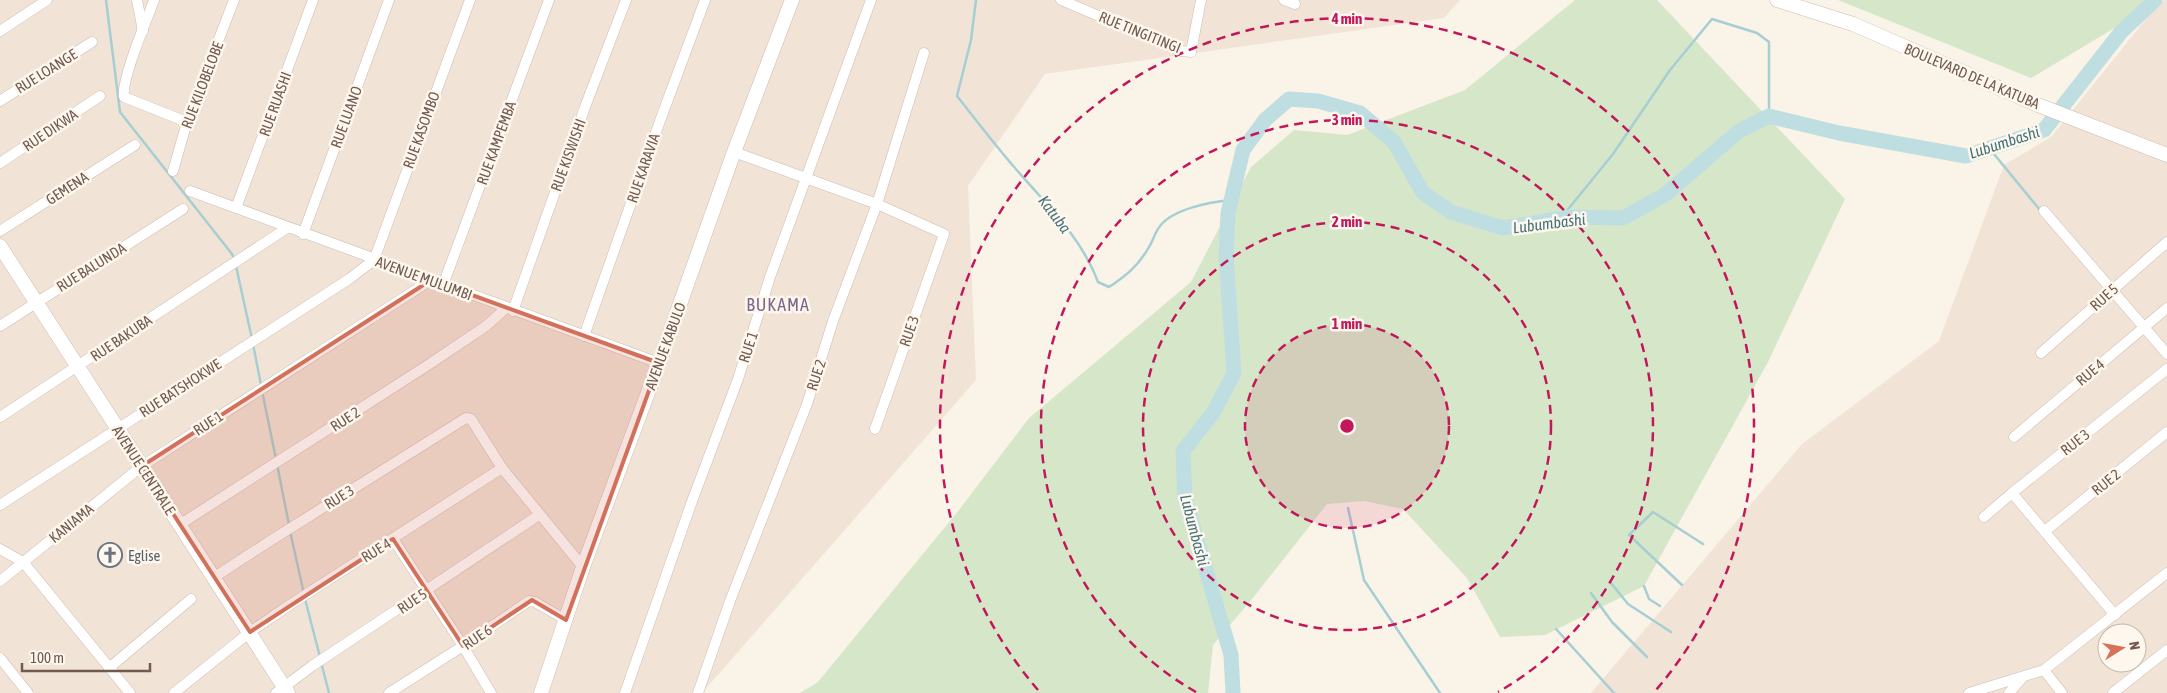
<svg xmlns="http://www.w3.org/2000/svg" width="2167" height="693" font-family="'Asap Condensed',sans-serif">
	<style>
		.residential { fill: #f1e4d7; fill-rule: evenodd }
		.green { fill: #d5e7c8 }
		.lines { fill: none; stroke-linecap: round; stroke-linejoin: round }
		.stream { stroke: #a6ced3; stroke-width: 2.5 }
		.river { stroke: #bedee2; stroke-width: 15 }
		.street-casing { stroke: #cbbbaf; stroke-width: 11 }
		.secondary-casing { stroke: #cebbad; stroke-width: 15 }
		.street { stroke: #fff; stroke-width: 10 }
		.secondary { stroke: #fff; stroke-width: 14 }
		.marked { fill: #d37059; fill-opacity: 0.2; stroke: #d37059; stroke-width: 4; stroke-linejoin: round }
		.ring { fill: none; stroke: #c2185b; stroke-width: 2.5; stroke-dasharray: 9 6 }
		.labels { text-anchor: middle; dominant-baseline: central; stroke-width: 5; stroke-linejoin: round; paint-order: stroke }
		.street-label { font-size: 15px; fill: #725a4f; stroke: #fdf7ee }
		.worship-label { font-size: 15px; fill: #5b616d; stroke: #fdf7ee; text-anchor: start }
		.water-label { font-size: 16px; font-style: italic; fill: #47757c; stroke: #fdf7ee }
		.quarter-label { font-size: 18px; letter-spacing: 1px; fill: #7f668e; stroke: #fdf7ee }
		.centre { fill: #c2185b; stroke: #fdf7ee; stroke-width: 2.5 }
		.ring-label { font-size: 15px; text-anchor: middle; font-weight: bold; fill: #c2185b; stroke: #fdf7ee; stroke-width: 5; stroke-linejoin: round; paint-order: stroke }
	</style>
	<rect width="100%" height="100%" fill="#faf3e8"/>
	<!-- residential -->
	<g class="residential">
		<polygon points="0,0 1460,0 1444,18 1045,74 968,186 976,380 702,693 0,693"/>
		<path d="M2165,0h2v693h-576l211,-249 137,-103 65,-176 47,-28 108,-134zM2107,633h30v30h-30z"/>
	</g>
	<!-- green -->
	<g class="green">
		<polygon points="1575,0 1657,0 1845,199 1768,362 1644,586 1545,635 1500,637 1467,578 1403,509 1364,501 1327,504 1252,599 1213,645 1208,693 800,693 818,682 959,510 1029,418 1191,282 1251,167 1294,130 1347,135 1465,90"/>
		<polygon points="1838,0 2161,0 2031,78"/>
	</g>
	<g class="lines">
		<!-- stream -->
		<g class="stream">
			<polyline points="106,0 120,112 232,254 234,258"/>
			<path d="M976,0l-5,40 -14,56c19,24 38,49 58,72 30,35 67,70 83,114l11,5c17,-11 30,-22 40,-40 4,-6 6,-15 11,-21 13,-17 50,-24 71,-26"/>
			<polyline points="1989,148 2040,210"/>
			<polyline points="1561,218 1613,154 1670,70 1712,19 1757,33 1769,42 1769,116"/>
			<polyline points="236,266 252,339"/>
			<polyline points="253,344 261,385"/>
			<polyline points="262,391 276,459"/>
			<polyline points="277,464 289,525"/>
			<polyline points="1348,508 1364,580 1440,693"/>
			<polyline points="290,531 304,594"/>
			<polyline points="1611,583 1628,604 1671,632"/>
			<polyline points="1682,585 1629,535 1653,512 1703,544"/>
			<polyline points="1644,586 1649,599 1660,606"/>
			<polyline points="1591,593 1612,622 1647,657"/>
			<polyline points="305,599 320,657"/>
			<polyline points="1556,629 1614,693"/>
			<polyline points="321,662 329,693"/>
		</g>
		<!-- river -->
		<polyline class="river" points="1233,693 1231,655 1185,499 1183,451 1213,413 1234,373 1226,256 1228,213 1243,150 1265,120 1289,99 1318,101 1360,113 1394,142 1423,193 1451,212 1503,228 1569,217 1623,218 1666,194 1739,131 1769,116 1839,133 1966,156 2044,130 2121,32 2155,0"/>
		<defs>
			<g id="street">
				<polyline points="137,0 143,31"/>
				<path d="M154,0c-7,20 -33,79 -30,97l63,25"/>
				<polyline points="1061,0 1181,51 1191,52 1201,0"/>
				<polyline points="1284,0 1295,4"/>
				<polyline points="0,31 47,0"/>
				<polyline points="0,101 92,42"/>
				<polyline points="734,152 877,204 944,234 875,429"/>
				<polyline points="0,163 100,96"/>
				<polyline points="173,171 187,122 234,0"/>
				<polyline points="190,191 659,363"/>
				<polyline points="236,208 313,0"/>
				<polyline points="2044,211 2167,354"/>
				<polyline points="0,231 135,145"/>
				<polyline points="303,234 389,0"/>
				<polyline points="443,285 549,0"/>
				<polyline points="513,311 585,107 626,0"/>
				<polyline points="0,326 183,209"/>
				<polyline points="584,336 661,118 705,0"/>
				<polyline points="2041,353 2167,242"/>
				<polyline points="0,417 287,228"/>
				<polyline points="2014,437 2167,308"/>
				<polyline points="2012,493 2115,615"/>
				<polyline points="0,505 349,279 374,260 470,0"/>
				<polyline points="1984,517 2012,493 2167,369"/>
				<polyline points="179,525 428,365 486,326 506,308"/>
				<polyline points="2045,531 2167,432"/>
				<polyline points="393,539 463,646 491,693"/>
				<polyline points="0,549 23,562 130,693"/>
				<polyline points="213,578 273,539 466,418 471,419 502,468 583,567"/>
				<polyline points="0,581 142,466 431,280"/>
				<polyline points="0,658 28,693"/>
				<polyline points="109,668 191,599"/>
				<polyline points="2044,670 2062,693"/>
				<polyline points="174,693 250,632 291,604 502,468"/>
				<polyline points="276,693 312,666 539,515"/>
				<polyline points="389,693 463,646 529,601 535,602 566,620"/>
				<polyline points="625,693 691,504 738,379 770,277 871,0"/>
				<polyline points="698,693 730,601 807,404 833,321 877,204 924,53"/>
				<polyline points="1969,693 2044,670 2167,573"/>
				<polyline points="2009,693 2022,678"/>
				<polyline points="2113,693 2167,650"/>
			</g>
			<g id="secondary">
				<polyline points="1777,0 1853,24 2038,105 2167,155"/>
				<polyline points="0,246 288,693"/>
				<polyline points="541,693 583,567 659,363 734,152 792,0"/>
			</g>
		</defs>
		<!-- street casing -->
		<use href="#street" class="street-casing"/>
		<!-- secondary casing -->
		<use href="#secondary" class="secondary-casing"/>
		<!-- street -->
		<use href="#street" class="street"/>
		<!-- secondary -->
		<use href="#secondary" class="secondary"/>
	</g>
	<!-- marked area -->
	<path class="marked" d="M431,280l228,83 -93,257 -34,-20 -69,46 -70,-107 -143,93 -108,-166z"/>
	<!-- distance rings -->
	<circle cx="1347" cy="426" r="102" fill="#c2185b" fill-opacity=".12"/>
	<g class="ring">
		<circle cx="1347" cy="426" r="102"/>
		<circle cx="1347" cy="426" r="204"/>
		<path d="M1196 692A306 306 0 1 1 1498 692"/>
		<path d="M1038 690A407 407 0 1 1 1656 690"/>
	</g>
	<!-- icons -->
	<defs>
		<symbol id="church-ring" viewBox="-11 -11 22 22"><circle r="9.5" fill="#fdf7ee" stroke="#6b7280" stroke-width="1.5"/><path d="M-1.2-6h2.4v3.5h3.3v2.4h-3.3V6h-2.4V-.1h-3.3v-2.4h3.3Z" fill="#6b7280"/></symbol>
	</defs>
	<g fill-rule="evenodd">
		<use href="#church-ring" x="96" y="541" width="28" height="28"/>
	</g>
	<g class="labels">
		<!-- street labels -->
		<g class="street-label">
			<text transform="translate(1140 32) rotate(22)">RUE TINGITINGI</text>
			<text transform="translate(46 71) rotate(-32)">RUE LOANGE</text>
			<text transform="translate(1972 76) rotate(23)">BOULEVARD DE LA KATUBA</text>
			<text transform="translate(202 85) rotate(-69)">RUE KILOBELOBE</text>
			<text transform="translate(275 104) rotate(-70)">RUE RUASHI</text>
			<text transform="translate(346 117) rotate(-70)">RUE LUANO</text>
			<text transform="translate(50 130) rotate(-34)">RUE DIKWA</text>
			<text transform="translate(421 130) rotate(-70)">RUE KASOMBO</text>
			<text transform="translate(496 143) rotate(-70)">RUE KAMPEMBA</text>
			<text transform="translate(568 155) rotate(-70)">RUE KISWISHI</text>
			<text transform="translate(643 168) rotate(-71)">RUE KARAVIA</text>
			<text transform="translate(67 188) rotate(-33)">GEMENA</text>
			<text transform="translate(91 267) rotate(-32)">RUE BALUNDA</text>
			<text transform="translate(424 278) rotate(20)">AVENUE MULUMBI</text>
			<text transform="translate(2104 297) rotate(-42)">RUE 5</text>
			<text transform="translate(909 331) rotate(-71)">RUE 3</text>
			<text transform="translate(121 338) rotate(-34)">RUE BAKUBA</text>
			<text transform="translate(665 346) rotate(-70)">AVENUE KABULO</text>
			<text transform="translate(748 347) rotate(-72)">RUE 1</text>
			<text transform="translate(2090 372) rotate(-40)">RUE 4</text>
			<text transform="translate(816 375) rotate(-72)">RUE 2</text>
			<text transform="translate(180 388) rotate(-33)">RUE BATSHOKWE</text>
			<text transform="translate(345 419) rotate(-33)">RUE 2</text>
			<text transform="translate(208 423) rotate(-33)">RUE 1</text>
			<text transform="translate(2075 442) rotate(-38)">RUE 3</text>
			<text transform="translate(144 470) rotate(57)">AVENUE CENTRALE</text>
			<text transform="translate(2106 482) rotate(-39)">RUE 2</text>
			<text transform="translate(339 497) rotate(-32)">RUE 3</text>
			<text transform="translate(71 523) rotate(-39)">KANIAMA</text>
			<text transform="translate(376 550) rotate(-32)">RUE 4</text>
			<text transform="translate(412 601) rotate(-34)">RUE 5</text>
			<text transform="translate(477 637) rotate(-34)">RUE 6</text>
		</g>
		<!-- worship labels -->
		<g class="worship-label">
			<text x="128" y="555">Eglise</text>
		</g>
		<!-- water labels -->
		<g class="water-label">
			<text transform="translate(2004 142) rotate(-18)">Lubumbashi</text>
			<text transform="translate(1055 214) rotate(53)">Katuba</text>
			<text transform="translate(1549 223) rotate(-7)">Lubumbashi</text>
			<text transform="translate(1195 530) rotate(75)">Lubumbashi</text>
		</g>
		<!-- quarter labels -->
		<g class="quarter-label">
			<text x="778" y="304">BUKAMA</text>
		</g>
	</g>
	<circle cx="1347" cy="426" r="8" class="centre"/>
	<g class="ring-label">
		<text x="1347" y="24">4 min</text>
		<text x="1347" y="125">3 min</text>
		<text x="1347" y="227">2 min</text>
		<text x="1347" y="329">1 min</text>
	</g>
	<!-- north arrow -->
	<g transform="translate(2122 648) rotate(79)"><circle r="24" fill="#fdf7ee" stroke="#c5b8ae"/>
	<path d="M0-4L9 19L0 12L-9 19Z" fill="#d8715a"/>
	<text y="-8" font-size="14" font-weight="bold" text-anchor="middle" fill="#725a4f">N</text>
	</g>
	<!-- scale -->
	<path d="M22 663v8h128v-8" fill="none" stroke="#725a4f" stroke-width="2.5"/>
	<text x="30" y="663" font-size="15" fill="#725a4f" stroke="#fdf7ee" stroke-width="4" paint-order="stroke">100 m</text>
</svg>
